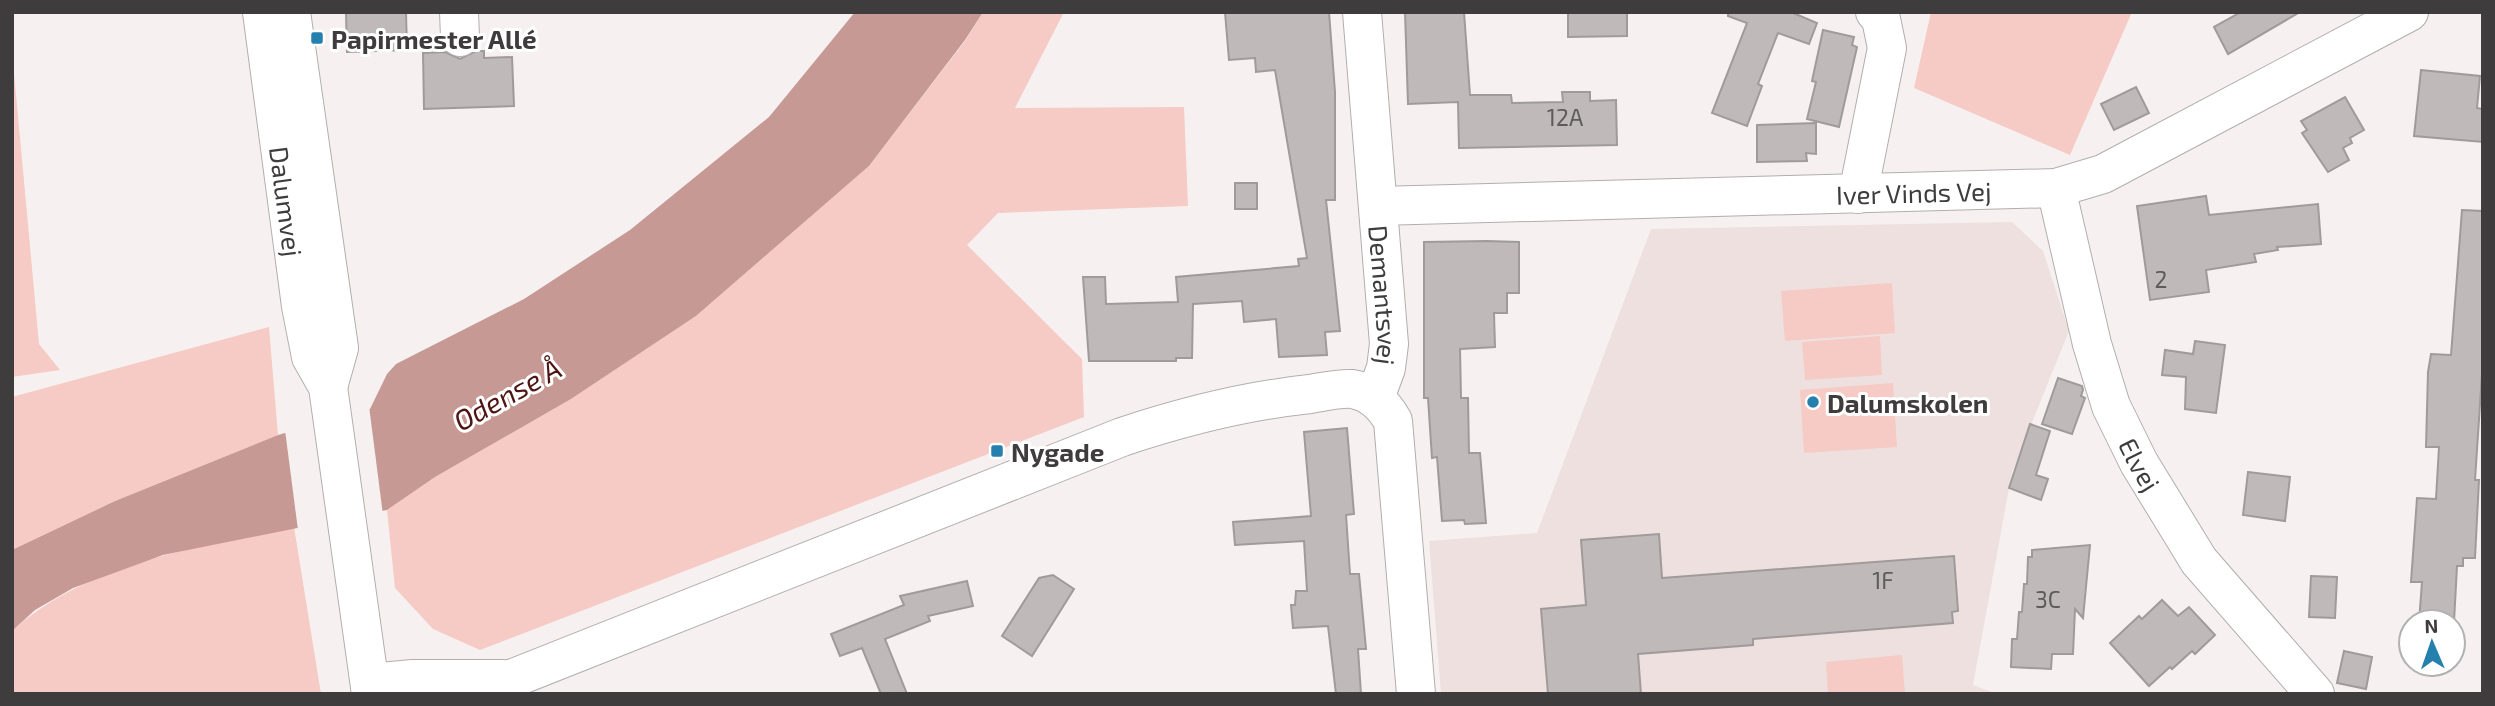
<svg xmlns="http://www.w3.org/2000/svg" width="2495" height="706" font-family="'Exo 2',sans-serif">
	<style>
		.built { fill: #eee0de }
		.green { fill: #f6cac5 }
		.water { fill: #c79994 }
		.pier { fill: #f6f1f0 }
		.building { fill: #bfbab9; stroke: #9f9b9a; stroke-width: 2 }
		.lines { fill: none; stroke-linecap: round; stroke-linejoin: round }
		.minor-casing { stroke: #b3aeae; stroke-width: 40 }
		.minor { stroke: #fff; stroke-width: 38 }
		.poi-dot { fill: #2580ad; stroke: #fff; stroke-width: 2.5 }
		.labels { text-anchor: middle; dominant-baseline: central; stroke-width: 6; stroke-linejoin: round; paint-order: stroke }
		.number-label { font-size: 23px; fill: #5e5c5b }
		.poi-label { font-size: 26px; font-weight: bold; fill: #3e3c3c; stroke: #fff; text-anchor: start }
		.street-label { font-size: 26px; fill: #3e3c3c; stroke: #fff }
		.water-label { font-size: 28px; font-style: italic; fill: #4d1412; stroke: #fff }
	</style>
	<rect width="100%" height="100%" fill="#f6f1f0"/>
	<!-- built -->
	<polygon class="built" points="2012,222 2043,251 2069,331 2012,472 1973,685 1997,694 1441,694 1429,541 1537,533 1651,229"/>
	<!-- green -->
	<g class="green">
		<polygon points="983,12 1064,12 1015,108 1184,107 1188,206 998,213 967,245 1082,359 1084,417 480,650 433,629 395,588 387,510 435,477 571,399 696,316 869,166 965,41"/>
		<polygon points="1931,12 2132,12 2070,155 1914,88"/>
		<polygon points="12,51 39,344 60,370 12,377"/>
		<polygon points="1892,283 1895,333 1785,341 1781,291"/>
		<polygon points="269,327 278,435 115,501 12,550 12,397"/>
		<polygon points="1880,336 1882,375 1805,380 1802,342"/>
		<polygon points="1893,383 1897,447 1804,453 1800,390"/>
		<path d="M294,527l27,167h-309v-63c77,-69 184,-83 282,-104z"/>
		<polygon points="1902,655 1905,694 1828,694 1826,662"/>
	</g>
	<!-- water -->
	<polygon class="water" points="855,12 983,12 965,40 869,166 696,316 571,399 435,477 387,510 163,555 73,588 35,610 12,631 12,550 115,501 278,435 370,409 387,374 396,364 524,299 630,230 769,117"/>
	<!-- pier -->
	<polygon class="pier" points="369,406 383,515 298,530 285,430"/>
	<!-- building -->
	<g class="building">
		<polygon points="346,12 406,12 407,50 347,52"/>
		<polygon points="1225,12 1329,12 1335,92 1335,200 1326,200 1340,331 1325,332 1327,355 1279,357 1276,319 1244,322 1242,301 1193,304 1192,358 1176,358 1176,361 1089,361 1083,277 1105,277 1106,304 1178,302 1176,277 1299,266 1298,259 1307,258 1275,70 1256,72 1255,58 1229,60"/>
		<polygon points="1405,12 1464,12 1470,95 1511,95 1512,103 1563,102 1562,92 1590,92 1590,101 1616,100 1617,145 1459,148 1458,102 1408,104"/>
		<polygon points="1568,12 1627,12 1627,36 1568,37"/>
		<polygon points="1728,12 1791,12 1817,23 1809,44 1778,33 1758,84 1762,86 1747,126 1712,113 1747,23 1728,16"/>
		<polygon points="2241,12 2300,12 2228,54 2214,27"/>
		<polygon points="1823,30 1854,37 1852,45 1857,47 1839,127 1807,119 1816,82 1812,81"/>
		<polygon points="476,51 484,51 484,58 512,57 514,106 424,109 423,53 445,52 460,59"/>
		<polygon points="2421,70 2480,76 2477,108 2483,109 2483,142 2414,136"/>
		<polygon points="2136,87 2149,113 2114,130 2101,104"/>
		<polygon points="2345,97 2364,130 2350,138 2352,143 2343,148 2349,160 2328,172 2302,133 2307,130 2301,121"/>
		<polygon points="1816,123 1816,154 1806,153 1807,161 1757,162 1757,125"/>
		<rect x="1235" y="183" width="22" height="26"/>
		<polygon points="2206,196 2209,215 2318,204 2321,244 2277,247 2278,250 2254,254 2256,262 2206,270 2209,292 2150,300 2137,206"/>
		<polygon points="2462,210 2483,211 2483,359 2475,480 2479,480 2475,558 2463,558 2463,566 2457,566 2454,622 2419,622 2422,582 2411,582 2417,498 2436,499 2439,447 2426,447 2428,372 2431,354 2451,355"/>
		<polygon points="1487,241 1519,242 1519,293 1507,293 1507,313 1494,313 1495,347 1460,349 1461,398 1468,398 1469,453 1480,453 1486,523 1465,524 1464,520 1442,521 1437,457 1432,458 1428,398 1424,398 1424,242"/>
		<polygon points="2195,341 2225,345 2216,413 2185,409 2186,377 2162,375 2165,350 2193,354"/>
		<polygon points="2058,378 2082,386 2083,390 2081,396 2085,398 2072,434 2042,424"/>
		<polygon points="2030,424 2050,431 2036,475 2048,479 2041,500 2009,488"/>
		<polygon points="1347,428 1354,514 1346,515 1350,574 1359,574 1366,649 1358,649 1361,694 1336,694 1328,626 1293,628 1291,605 1295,605 1296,591 1307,591 1304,541 1235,545 1233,522 1311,516 1304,432"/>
		<polygon points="2248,472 2290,477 2285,521 2243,515"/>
		<polygon points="1659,534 1662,578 1954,556 1958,611 1952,612 1953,623 1753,639 1753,645 1638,654 1641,694 1548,694 1541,609 1586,605 1581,540"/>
		<polygon points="2090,545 2083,618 2075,609 2073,654 2052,654 2051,669 2011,667 2012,639 2017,639 2019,612 2022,612 2024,584 2027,584 2028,557 2032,557 2032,550"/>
		<polygon points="1053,575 1074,589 1032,656 1002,636 1039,578"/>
		<polygon points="2311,576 2337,577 2335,618 2309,617"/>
		<polygon points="967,581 973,606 928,616 930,621 885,639 907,694 881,694 862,648 840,656 831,634 904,605 900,596"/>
		<polygon points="2162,600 2178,616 2189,607 2215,635 2195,654 2192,651 2172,669 2170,667 2149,686 2110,643 2139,616 2142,619"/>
		<polygon points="2344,651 2372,657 2366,689 2337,683"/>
	</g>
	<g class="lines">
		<defs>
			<g id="minor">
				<path id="s1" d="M262,12l39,294 10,51 17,30 43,307"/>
				<polyline points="291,12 339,348 328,387"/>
				<polyline points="459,12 460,37"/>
				<path id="s2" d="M1362,12l27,332 -3,24 -11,30"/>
				<path id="s3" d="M2056,188l36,156 19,62 28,57 60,98 116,133"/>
				<polyline points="1858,194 1887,48 1881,19 1875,12"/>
				<path id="s4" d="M1378,206l678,-18 47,-14 306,-162"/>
				<polyline points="370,683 413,679 503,679"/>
				<path d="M473,694l649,-257c63,-21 122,-36 188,-43 13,-2 29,-6 42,-5 19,3 32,16 41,32l23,273"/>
			</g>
		</defs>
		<!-- minor casing -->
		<use href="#minor" class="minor-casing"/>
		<!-- minor -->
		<use href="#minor" class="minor"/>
	</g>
	<!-- markers -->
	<g class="poi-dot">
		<rect x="310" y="31" width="14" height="14" rx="3.5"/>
		<circle cx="1813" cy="402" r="7"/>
		<rect x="990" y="444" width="14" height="14" rx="3.5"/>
	</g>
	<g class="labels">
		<!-- number labels -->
		<g class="number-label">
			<text x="1565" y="117">12A</text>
			<text x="2161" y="279">2</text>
			<text x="1883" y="580">1F</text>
			<text x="2048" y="599">3C</text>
		</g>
		<!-- poi labels -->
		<g class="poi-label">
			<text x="331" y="38">Papirmester Allé</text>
			<text x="1827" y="402">Dalumskolen</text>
			<text x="1011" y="451">Nygade</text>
		</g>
		<!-- street labels -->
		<g class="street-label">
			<text stroke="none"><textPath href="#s4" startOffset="536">Iver Vinds Vej</textPath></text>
			<text stroke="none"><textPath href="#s1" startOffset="191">Dalumvej</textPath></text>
			<text stroke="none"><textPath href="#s2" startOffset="284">Demantsvej</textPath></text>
			<text stroke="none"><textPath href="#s3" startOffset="290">Elvej</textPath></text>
		</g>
		<!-- water labels -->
		<g class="water-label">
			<text transform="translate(507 394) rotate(-29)">Odense Å</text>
		</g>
	</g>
	<!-- border -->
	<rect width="2495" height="706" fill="none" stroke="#3e3c3c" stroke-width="28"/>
	<!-- north arrow -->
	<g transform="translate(2432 643) rotate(358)"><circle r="33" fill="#ffffff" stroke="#b2b1b1" stroke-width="2"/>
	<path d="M0-5L12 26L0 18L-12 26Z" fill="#2580ad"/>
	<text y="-10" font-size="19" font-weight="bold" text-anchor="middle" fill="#3e3c3c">N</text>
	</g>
</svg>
